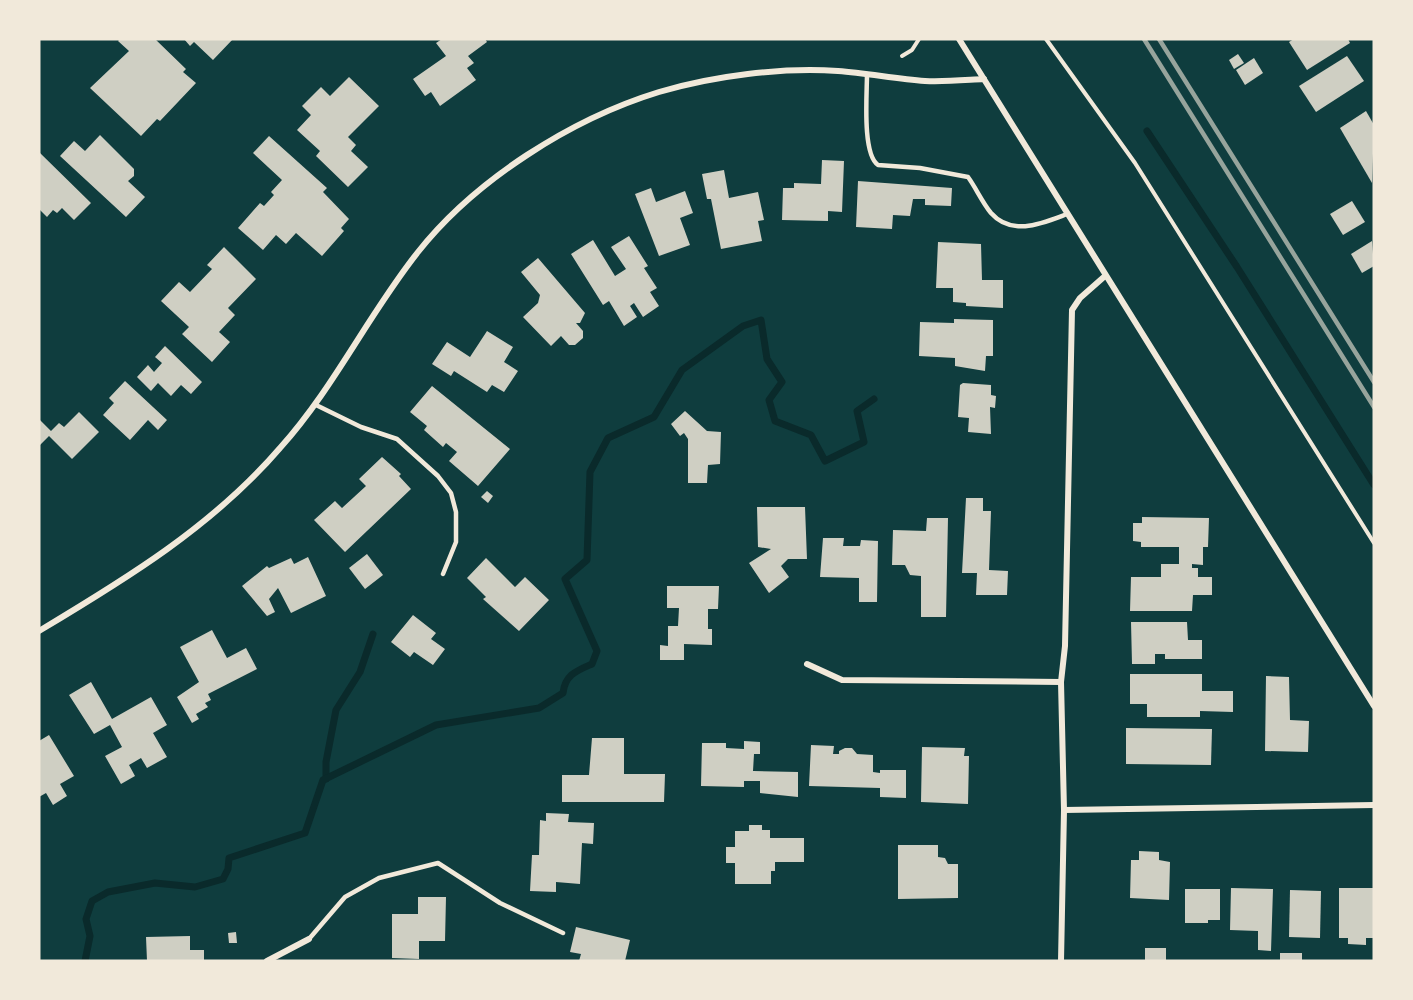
<svg xmlns="http://www.w3.org/2000/svg" width="1413" height="1000" font-family="'Source Sans 3',sans-serif">
	<style>
		.lines { fill: none; stroke-linecap: round; stroke-linejoin: round }
		.stream { stroke: #0a2a2b; stroke-width: 7 }
		.building { fill: #cfcfc3 }
		.path { stroke: #f1e9da; stroke-width: 4 }
		.service { stroke: #f1e9da; stroke-width: 4.5 }
		.minor { stroke: #f1e9da; stroke-width: 6 }
		.rail { stroke: #97a49c; stroke-width: 4.5 }
	</style>
	<rect width="100%" height="100%" fill="#0f3d3e"/>
	<g class="lines">
		<!-- stream -->
		<g class="stream">
			<polyline points="1147,131 1237,267 1374,485"/>
			<polyline points="326,779 326,762 336,710 360,672 373,634"/>
			<path d="M85,961l5,-25 -4,-17 6,-18 16,-9 47,-9 40,4 28,-8 5,-10 1,-11 76,-25 18,-53 113,-55 103,-17 24,-15c2,-18 13,-22 29,-29l5,-13 -32,-72 22,-19 3,-88 18,-34 46,-21 28,-47 61,-44 18,-6 6,39 15,23 -13,18 6,21 36,14 14,26 39,-19 -7,-31 17,-12"/>
		</g>
	</g>
	<!-- building -->
	<g class="building">
		<polygon points="120,39 155,39 186,69 183,72 196,83 160,121 157,119 141,136 90,88 129,51 118,41"/>
		<polygon points="184,39 233,39 213,60 194,42 190,46"/>
		<polygon points="442,39 485,39 487,42 468,56 474,63 467,68 476,80 440,106 431,92 425,96 413,79 446,56 436,43"/>
		<polygon points="1294,39 1348,39 1350,43 1307,70 1289,42"/>
		<polygon points="1238,54 1244,63 1234,69 1229,60"/>
		<polygon points="1347,56 1364,81 1316,112 1299,86"/>
		<polygon points="1254,58 1263,73 1245,85 1236,70"/>
		<polygon points="349,77 379,106 348,137 356,145 351,151 368,167 348,187 316,156 320,151 297,130 311,115 302,106 321,87 330,96"/>
		<polygon points="1366,111 1374,125 1372,183 1340,128"/>
		<polygon points="100,135 134,169 134,176 128,181 145,197 126,217 60,156 74,141 85,151"/>
		<polygon points="269,136 327,188 323,192 349,219 341,228 344,231 322,256 296,233 286,244 276,235 263,250 238,228 260,203 264,206 274,195 271,192 282,180 253,153"/>
		<polygon points="39,152 91,203 74,220 62,208 57,213 53,210 47,217 39,209"/>
		<polygon points="822,160 844,161 842,212 828,211 828,221 782,220 783,188 794,188 794,183 821,184"/>
		<polygon points="724,170 729,198 758,192 764,220 758,221 762,241 721,249 711,199 707,199 702,174"/>
		<polygon points="858,181 952,188 951,206 925,205 925,199 913,199 910,216 893,215 892,229 856,227"/>
		<polygon points="651,188 656,202 685,191 693,213 680,218 690,245 659,256 635,194"/>
		<polygon points="1352,201 1365,222 1343,235 1330,214"/>
		<polygon points="629,236 648,266 644,268 657,288 650,292 659,306 643,317 634,303 630,306 637,317 624,326 609,301 603,305 571,254 593,240 615,276 626,269 611,247"/>
		<polygon points="1372,241 1374,266 1362,273 1351,254"/>
		<polygon points="938,242 981,244 982,280 1003,280 1003,308 966,306 966,303 953,302 953,288 936,288"/>
		<polygon points="224,247 256,279 228,308 235,315 219,332 230,342 212,362 182,334 189,327 161,301 179,282 190,292 212,269 207,265"/>
		<polygon points="538,258 585,313 580,323 576,323 583,331 583,338 575,345 569,345 561,336 551,346 523,317 538,303 540,295 521,272"/>
		<polygon points="954,319 993,320 993,356 986,356 985,371 955,366 955,358 919,356 920,322 954,323"/>
		<polygon points="487,331 513,347 504,362 518,371 504,392 492,385 487,392 454,371 451,376 432,364 447,342 470,357"/>
		<polygon points="165,346 202,382 191,394 181,385 171,396 158,383 151,391 137,377 148,365 154,372 162,363 155,357"/>
		<polygon points="125,381 167,420 158,430 148,420 130,440 103,415 114,403 109,398"/>
		<polygon points="963,383 991,385 991,395 996,396 995,408 990,407 991,434 968,432 969,418 958,417 960,385"/>
		<polygon points="432,386 510,449 478,486 449,461 457,452 446,443 443,447 424,430 427,426 410,412"/>
		<polygon points="685,411 707,431 721,432 720,464 708,465 707,483 688,483 688,439 684,433 680,436 671,424"/>
		<polygon points="79,412 99,432 72,459 49,436 39,446 39,419 51,431 59,423 64,427"/>
		<polygon points="382,457 401,474 399,476 411,489 345,552 314,520 335,501 342,508 366,486 359,479"/>
		<polygon points="487,491 493,496 488,503 481,497"/>
		<polygon points="966,498 983,498 983,511 991,511 989,570 1008,571 1007,595 976,595 977,573 962,573"/>
		<polygon points="757,507 805,507 807,559 788,559 781,566 789,577 769,593 749,563 771,549 758,547"/>
		<polygon points="1142,517 1209,518 1208,547 1203,547 1203,565 1192,564 1192,568 1198,568 1198,577 1212,577 1212,595 1193,595 1192,611 1130,611 1131,577 1161,577 1161,564 1179,564 1179,547 1141,547 1141,542 1133,541 1133,523 1142,523"/>
		<polygon points="927,518 948,518 946,617 921,617 921,576 910,575 905,565 892,565 893,530 926,531"/>
		<polygon points="823,538 844,538 843,546 860,546 861,540 878,541 877,602 859,602 859,578 820,577"/>
		<polygon points="367,554 383,575 365,589 349,568"/>
		<polygon points="308,557 326,596 291,613 278,588 269,599 275,612 267,616 242,586 267,566 269,568 291,558 294,564"/>
		<polygon points="486,558 515,587 525,577 549,600 519,631 483,599 486,597 467,578"/>
		<polygon points="667,586 719,586 718,609 708,609 708,629 712,629 712,645 684,644 684,660 660,660 660,645 668,646 668,626 678,626 679,608 667,608"/>
		<polygon points="413,615 436,633 431,639 445,649 433,665 414,652 410,657 391,642"/>
		<polygon points="1131,622 1187,622 1188,640 1202,640 1202,659 1165,659 1165,654 1155,654 1155,664 1132,664"/>
		<polygon points="212,630 227,658 246,648 257,669 208,694 211,700 205,703 208,707 196,714 199,719 192,723 177,697 199,682 180,647"/>
		<polygon points="1130,674 1202,674 1202,691 1233,691 1233,712 1200,711 1200,717 1147,717 1147,704 1130,704"/>
		<polygon points="1266,676 1289,677 1290,720 1309,721 1308,752 1265,751"/>
		<polygon points="91,682 112,719 151,697 167,725 153,733 167,757 147,768 141,758 129,765 135,776 121,784 105,756 122,747 110,725 94,734 69,695"/>
		<polygon points="1126,728 1212,729 1211,765 1126,764"/>
		<polygon points="49,735 74,776 60,784 67,796 53,805 46,793 39,797 39,741"/>
		<polygon points="592,738 624,738 624,774 665,774 664,802 562,802 562,775 589,775"/>
		<polygon points="744,741 760,742 760,754 754,754 753,771 798,772 798,797 760,793 760,781 744,781 744,787 701,786 702,743 726,743 726,748 744,749"/>
		<polygon points="811,745 834,746 833,754 839,754 839,751 845,748 852,748 857,754 873,755 873,772 880,773 880,770 906,770 906,798 880,797 880,788 809,786"/>
		<polygon points="922,747 965,748 964,756 969,756 968,804 921,802"/>
		<polygon points="546,813 569,814 568,822 594,823 593,844 582,843 580,884 556,882 556,892 530,891 532,855 539,855 540,820 546,821"/>
		<polygon points="749,825 762,825 762,830 770,830 770,838 804,838 804,862 775,862 775,871 771,871 771,884 735,884 735,863 726,863 726,847 735,847 735,831 749,831"/>
		<polygon points="898,845 938,845 938,857 945,858 948,864 958,864 958,898 898,899"/>
		<polygon points="1139,851 1159,852 1159,860 1170,862 1169,900 1130,898 1131,860 1139,860"/>
		<polygon points="1231,888 1273,889 1271,951 1258,950 1258,931 1230,930"/>
		<polygon points="1339,888 1374,888 1374,938 1366,938 1366,945 1348,944 1348,938 1339,938"/>
		<polygon points="1185,889 1220,889 1220,920 1208,920 1208,923 1185,923"/>
		<polygon points="1290,890 1321,891 1320,938 1289,937"/>
		<polygon points="418,897 446,897 445,941 419,941 419,959 392,958 392,914 418,914"/>
		<polygon points="576,927 630,940 625,961 579,961 581,954 570,952"/>
		<polygon points="236,932 237,943 229,943 228,933"/>
		<polygon points="190,936 190,950 204,950 204,961 147,961 146,937"/>
		<rect x="1145" y="948" width="21" height="13"/>
		<rect x="1280" y="953" width="22" height="8"/>
	</g>
	<g class="lines">
		<!-- path -->
		<g class="path">
			<polyline points="1046,39 1135,163 1374,543"/>
			<polyline points="902,56 912,50 919,39"/>
		</g>
		<!-- service -->
		<g class="service">
			<path d="M867,74c0,20 -5,80 11,91l42,3 48,9c8,11 14,25 23,36 21,24 52,10 76,1"/>
			<polyline points="316,405 361,427 397,439 438,476 451,493 456,512 456,542 443,574"/>
			<polyline points="309,939 345,897 379,878 438,863 500,903 563,933"/>
		</g>
		<!-- minor -->
		<g class="minor">
			<polyline points="959,39 1374,706"/>
			<path d="M39,631c87,-52 174,-105 241,-183 54,-60 88,-133 138,-196 57,-72 153,-133 241,-160 54,-16 123,-25 179,-21 29,2 58,8 87,10 20,1 40,-1 59,-2"/>
			<polyline points="807,664 842,680 1061,682"/>
			<polyline points="1064,810 1374,805"/>
			<polyline points="267,961 309,939"/>
			<polyline points="1061,961 1064,810 1061,682 1065,646 1072,310 1080,298 1105,276"/>
		</g>
		<!-- rail -->
		<g class="rail">
			<polyline points="1144,39 1374,407"/>
			<polyline points="1159,39 1374,382"/>
		</g>
	</g>
	<!-- border -->
	<rect width="1413" height="1000" fill="none" stroke="#f1e9da" stroke-width="81"/>
</svg>
